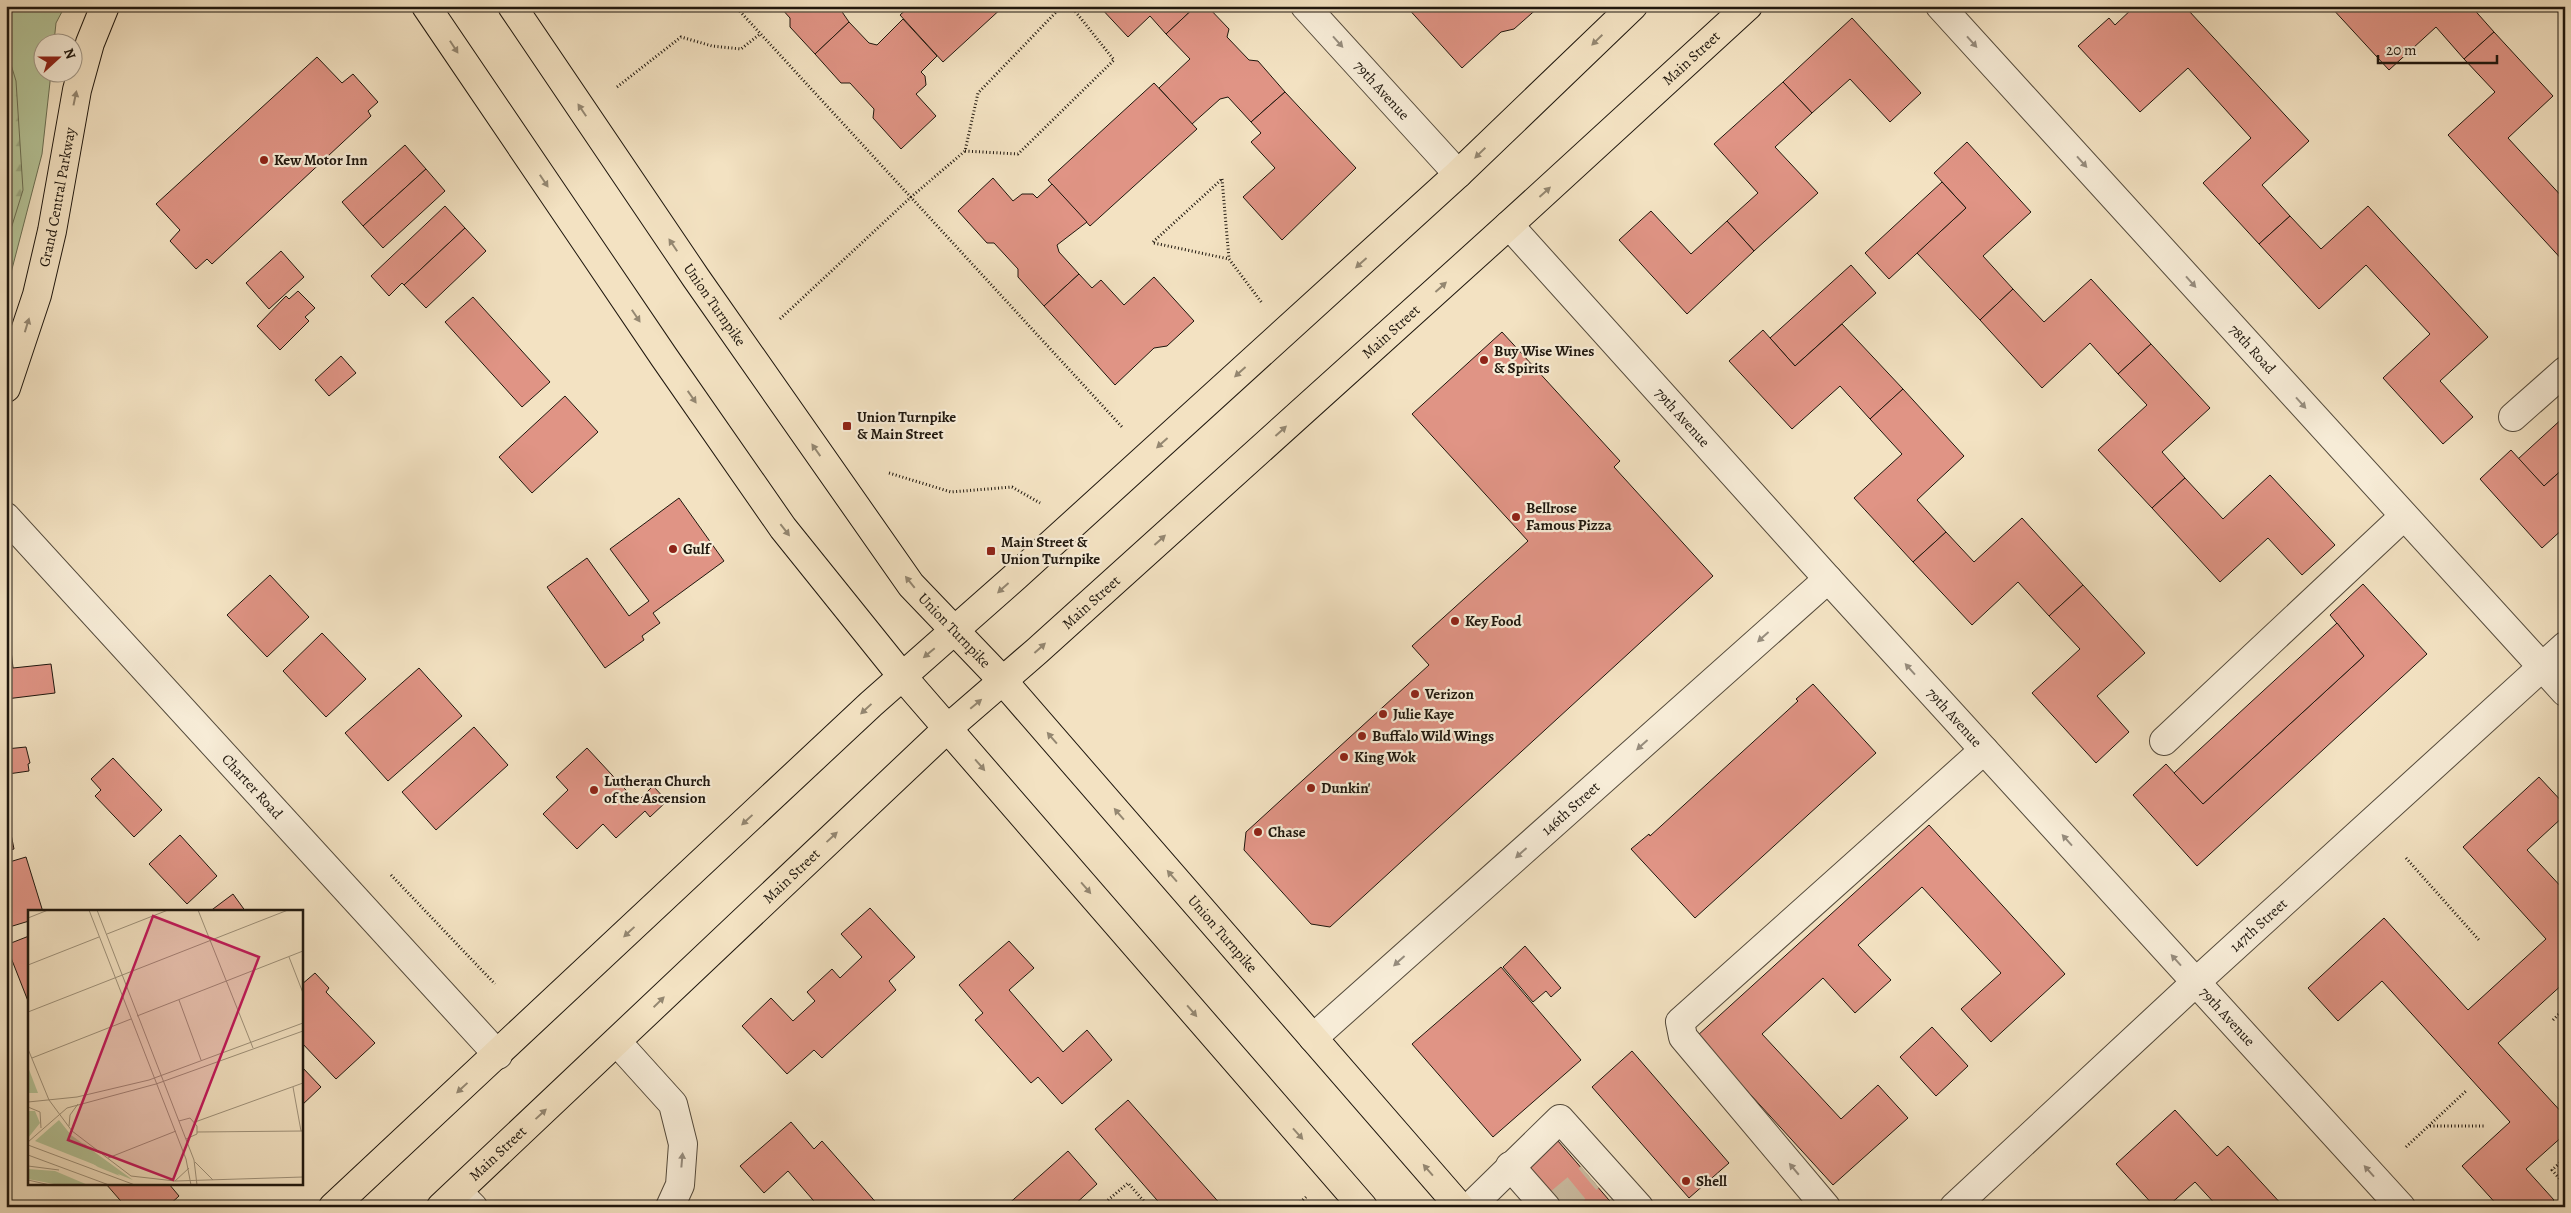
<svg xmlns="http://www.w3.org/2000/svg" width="2571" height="1213" font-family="Alegreya,serif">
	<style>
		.green { fill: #b5c498; stroke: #6a6e53 }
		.forest { fill: url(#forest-firs); stroke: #6a6e53 }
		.building { fill: #e09485; stroke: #1f170e }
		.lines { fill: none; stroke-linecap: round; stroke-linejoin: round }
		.minor-tunnel { stroke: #c9b99e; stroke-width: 28; stroke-dasharray: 28 14; stroke-linecap: butt }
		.minor-casing { stroke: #544a3b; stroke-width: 30 }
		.major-casing { stroke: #1f170e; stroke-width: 30 }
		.path { stroke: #1f170e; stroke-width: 3; stroke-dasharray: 1 2.5; stroke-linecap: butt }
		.minor { stroke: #f7ecd7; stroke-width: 28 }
		.major { stroke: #f3e2c2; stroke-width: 28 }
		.oneway { fill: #948771 }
		.oneway2 { fill: #968c7d }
		.poi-dot { fill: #8f2418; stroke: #f7ecd7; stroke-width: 2 }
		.labels { text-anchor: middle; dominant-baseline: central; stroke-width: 4.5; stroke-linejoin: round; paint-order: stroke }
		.street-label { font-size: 15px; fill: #1f170e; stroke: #f7ecd7 }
		.poi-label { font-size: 15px; font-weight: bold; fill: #1f170e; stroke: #f7ecd7; text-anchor: start }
		.inset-road { fill: none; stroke: #9e917a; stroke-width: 1 }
		.view { fill: #c2185b; fill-opacity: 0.15; stroke: #c2185b; stroke-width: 2.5 }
		.inset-edge { fill: none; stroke: #1f170e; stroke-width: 2.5 }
	</style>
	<defs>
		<pattern id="forest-firs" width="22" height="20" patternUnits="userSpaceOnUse" patternTransform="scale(1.25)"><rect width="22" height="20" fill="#b5c498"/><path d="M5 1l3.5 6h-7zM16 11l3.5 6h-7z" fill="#9ba882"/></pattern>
	</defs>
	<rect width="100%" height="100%" fill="#f3e2c2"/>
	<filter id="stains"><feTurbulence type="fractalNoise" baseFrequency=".004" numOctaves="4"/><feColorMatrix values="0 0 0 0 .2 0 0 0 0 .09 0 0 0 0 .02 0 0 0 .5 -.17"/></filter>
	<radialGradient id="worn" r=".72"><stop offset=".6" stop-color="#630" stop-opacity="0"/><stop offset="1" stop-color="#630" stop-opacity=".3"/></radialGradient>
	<!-- green -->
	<polygon class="green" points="6,6 65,6 56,23 54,42 42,42 42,72 51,73 42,154 6,292"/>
	<!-- forest -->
	<polygon class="forest" points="6,48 16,81 23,190 6,245"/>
	<!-- building -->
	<g class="building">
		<polygon points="770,6 838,6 849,22 815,54 790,27 790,18 781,8"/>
		<polygon points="910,6 1004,6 943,62 900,15"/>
		<polygon points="1099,6 1196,6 1166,34 1150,16 1128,37"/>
		<polygon points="1196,6 1207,6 1229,29 1227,37 1249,60 1258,61 1285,92 1251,122 1228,97 1220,99 1192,124 1159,88 1190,59 1166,34"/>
		<polygon points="1406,6 1540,6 1514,29 1501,32 1462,68"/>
		<polygon points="2135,6 2194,6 2189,11 2309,141 2262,185 2290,216 2259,244 2203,183 2251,138 2188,68 2140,112 2078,46 2109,18 2115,25"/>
		<polygon points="2330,6 2386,6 2391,11 2396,6 2471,6 2494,32 2464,59 2436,27 2389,70"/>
		<polygon points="1852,18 1921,93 1890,122 1850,79 1812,113 1783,82"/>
		<polygon points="903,19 937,56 921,72 925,76 926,85 916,94 936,116 901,149 873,118 874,109 850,83 841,83 815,54 849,22 869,43 877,45"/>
		<polygon points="2494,32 2553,96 2508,138 2565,200 2565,263 2448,135 2495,92 2464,59"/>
		<polygon points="317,57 342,83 353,74 378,102 368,111 371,116 212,264 207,259 196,269 170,241 180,230 156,204"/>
		<polygon points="1783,82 1812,113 1775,147 1818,193 1754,251 1727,221 1758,193 1714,144"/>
		<polygon points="1154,83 1197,129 1090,226 1048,180"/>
		<polygon points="1285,92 1356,168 1282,240 1243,197 1275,168 1251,142 1261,133 1251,122"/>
		<polygon points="1967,142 2031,212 1983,256 2013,289 1980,320 1917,253 1966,208 1934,173"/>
		<polygon points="405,145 426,169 363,226 342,202"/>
		<polygon points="426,169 445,191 383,248 363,226"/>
		<polygon points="993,178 1013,201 1022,194 1033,194 1037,198 1052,184 1087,222 1057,245 1059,252 1079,274 1044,306 1018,277 1018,269 994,243 987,243 958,211"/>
		<polygon points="1942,182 1966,208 1889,279 1865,253"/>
		<polygon points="445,206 465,228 404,285 402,283 389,296 371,276"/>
		<polygon points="2368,206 2488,337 2440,381 2473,417 2443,444 2383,378 2430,334 2366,265 2319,309 2259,244 2290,216 2321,249"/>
		<polygon points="1651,211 1691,254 1727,221 1754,251 1687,314 1619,240"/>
		<polygon points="465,228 486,251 426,308 404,285"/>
		<polygon points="281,251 304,277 269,309 246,283"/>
		<polygon points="1851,265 1876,293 1795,366 1770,338"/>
		<polygon points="1079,274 1092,288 1101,280 1124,305 1154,277 1194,321 1167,346 1154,348 1115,385 1044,306"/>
		<polygon points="2091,279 2151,344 2118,374 2090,343 2042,388 1980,320 2013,289 2044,322"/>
		<polygon points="298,291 315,308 305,317 309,321 280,350 257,326 286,296 289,299"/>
		<polygon points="473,297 550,382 522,407 445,322"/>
		<polygon points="1842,324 1903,389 1870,419 1840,386 1792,429 1729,361 1763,330 1795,366"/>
		<polygon points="1502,332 1620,461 1614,467 1713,576 1330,927 1311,924 1244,850 1246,832 1429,665 1412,646 1528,541 1412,414"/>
		<polygon points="2151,344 2210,408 2162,452 2185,478 2152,508 2098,450 2147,405 2118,374"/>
		<polygon points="341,356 356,373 329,396 315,380"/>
		<polygon points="1903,389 1964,456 1917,500 1946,532 1913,562 1854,498 1902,454 1870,419"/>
		<polygon points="565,396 598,432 532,493 499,457"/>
		<polygon points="2565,416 2565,467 2544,486 2518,459"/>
		<polygon points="2511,450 2544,486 2565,467 2565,527 2542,548 2480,479"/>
		<polygon points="2270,475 2335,545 2302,575 2268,538 2220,582 2152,508 2185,478 2223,519"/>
		<polygon points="679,498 724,561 653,613 660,623 642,636 644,640 605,668 547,587 587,558 629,616 649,601 610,549"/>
		<polygon points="2022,518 2083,585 2049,616 2018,582 1972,625 1913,562 1946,532 1974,562"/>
		<polygon points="270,575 309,617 267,657 227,615"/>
		<polygon points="2363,584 2427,654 2197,866 2133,795 2166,764 2203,804 2364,656 2330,615"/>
		<polygon points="2083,585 2145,653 2097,696 2129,732 2096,763 2032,693 2080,649 2049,616"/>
		<polygon points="2337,623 2364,656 2203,804 2174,773"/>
		<polygon points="322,633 366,679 326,717 283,671"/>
		<polygon points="10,641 13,668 51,664 55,693 6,699 6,642"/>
		<polygon points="419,668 462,716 388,781 345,733"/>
		<polygon points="1813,684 1876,753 1695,918 1631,849 1649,834 1650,836 1798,701 1796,699"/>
		<polygon points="474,727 508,765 436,830 402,792"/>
		<polygon points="26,747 30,763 28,764 29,771 8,774 6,777 6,749"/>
		<polygon points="587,748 637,802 653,786 667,801 650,817 645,811 616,838 603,824 577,849 543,814 568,790 556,777"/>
		<polygon points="113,758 162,810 134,837 95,796 101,790 91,779"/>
		<polygon points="2539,777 2565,805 2565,815 2527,850 2565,891 2565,982 2498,1043 2565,1116 2565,1134 2526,1169 2554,1200 2547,1207 2499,1207 2462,1166 2510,1122 2382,981 2338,1021 2308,988 2384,918 2468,1010 2546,939 2463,847"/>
		<polygon points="6,809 14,849 6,851"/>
		<polygon points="1929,825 2065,974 1991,1042 1961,1009 2001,973 1922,887 1858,945 1891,980 1855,1013 1823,978 1762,1034 1841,1119 1878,1085 1908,1118 1833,1185 1697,1036"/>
		<polygon points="180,835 217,876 187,904 149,864"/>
		<polygon points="26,857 43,912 29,912 29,921 6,928 6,863"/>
		<polygon points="233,894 246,912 209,912"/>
		<polygon points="870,908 915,957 889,981 896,990 822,1058 814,1050 787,1074 742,1026 771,998 793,1021 815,1001 807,992 832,969 840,978 862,957 841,934"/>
		<polygon points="29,936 29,1000 28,1001 6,945"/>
		<polygon points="1009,941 1034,968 1009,990 1063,1052 1087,1030 1112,1060 1062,1104 1038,1077 1031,1083 975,1020 983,1013 959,985"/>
		<polygon points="1525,946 1561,988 1551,997 1546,991 1533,1002 1503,967"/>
		<polygon points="1501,967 1581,1060 1493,1137 1412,1044"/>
		<polygon points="315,973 329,988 326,992 375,1043 336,1079 301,1042 301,985"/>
		<polygon points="1932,1027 1968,1066 1936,1096 1900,1057"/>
		<polygon points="1632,1051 1729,1163 1689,1198 1592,1087"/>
		<polygon points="301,1066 321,1087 301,1106"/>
		<polygon points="1128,1100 1223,1207 1163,1207 1095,1129"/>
		<polygon points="2175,1110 2217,1156 2228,1146 2284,1207 2218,1207 2195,1182 2167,1207 2155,1207 2116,1164"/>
		<polygon points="791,1122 814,1149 822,1141 880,1207 819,1207 788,1171 764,1193 740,1166"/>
		<polygon points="1558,1141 1615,1207 1556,1207 1525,1172"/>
		<polygon points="1068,1151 1097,1184 1072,1207 1005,1207"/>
		<polygon points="106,1184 169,1184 179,1196 167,1207 126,1207"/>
	</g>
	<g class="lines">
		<!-- minor-tunnel -->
		<polyline class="minor-tunnel" points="1555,1206 1590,1177"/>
		<defs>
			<g id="minor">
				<path id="s1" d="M1305,6l153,168"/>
				<path id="s2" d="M1940,6l625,686"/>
				<path id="s3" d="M1509,225l319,354 573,628"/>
				<polyline points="2513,417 2565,371"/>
				<path id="s4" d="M6,517l492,538"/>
				<polyline points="2164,741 2404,516"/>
				<path id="s5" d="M1313,1038l515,-459"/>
				<polyline points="617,1042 673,1104 683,1144 680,1185 670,1207"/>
				<polyline points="1510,1166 1546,1207"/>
				<polyline points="458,1192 473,1207"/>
				<polyline points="1470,1207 1560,1119 1639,1207"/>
				<polyline points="1826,1207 1683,1037 1680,1022 1984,750"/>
				<path id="s6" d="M1954,1207l242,-225 369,-336"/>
			</g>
			<g id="major">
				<polyline points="426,6 664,357 783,528 902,676 1363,1207"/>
				<path id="s7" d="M512,6l184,272 215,307 92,96 457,526"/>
				<path id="s8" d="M6,388l31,-93 15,-64 25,-141 13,-47 15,-37"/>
				<polyline points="333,1207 871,704 1016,576 1458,174 1633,6"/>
				<path id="s9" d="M441,1207l507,-479 89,-77 472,-426 239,-219"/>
			</g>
		</defs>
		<!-- minor casing -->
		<use href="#minor" class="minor-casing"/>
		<!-- major casing -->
		<use href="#major" class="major-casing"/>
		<!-- path -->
		<g class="path">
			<polyline points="735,6 1123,428"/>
			<polyline points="617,87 681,37 712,46 741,49 760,34"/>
			<polyline points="965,151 1018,154 1114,60 1071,6"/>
			<polyline points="1222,179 1229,259 1262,303"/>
			<polyline points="1153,242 1222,179"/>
			<polyline points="1154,243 1229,259"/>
			<polyline points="780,319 911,197 965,151 978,93 1062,6"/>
			<polyline points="889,473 951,492 1012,487 1040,503"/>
			<polyline points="2406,858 2479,940"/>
			<polyline points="391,875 495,984"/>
			<polyline points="2553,1020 2565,1008"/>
			<polyline points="2430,1126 2485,1126"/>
			<polyline points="2406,1147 2467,1090"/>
			<polyline points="2565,1158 2552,1170 2565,1185"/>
			<polyline points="1100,1207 1128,1183 1149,1207"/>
			<polyline points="1295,1207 1306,1197"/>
		</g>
		<!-- minor -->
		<use href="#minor" class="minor"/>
		<!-- major -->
		<use href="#major" class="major"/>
	</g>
	<!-- one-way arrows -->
	<defs><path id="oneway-solid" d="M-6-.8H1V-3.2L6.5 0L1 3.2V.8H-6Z" transform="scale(1.25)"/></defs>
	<g class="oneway">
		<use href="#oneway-solid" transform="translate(1597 40) rotate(136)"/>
		<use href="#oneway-solid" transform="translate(454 47) rotate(57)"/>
		<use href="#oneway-solid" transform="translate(75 98) rotate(-78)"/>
		<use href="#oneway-solid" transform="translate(582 110) rotate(-124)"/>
		<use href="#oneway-solid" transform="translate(1480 153) rotate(136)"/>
		<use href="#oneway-solid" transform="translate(544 181) rotate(56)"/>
		<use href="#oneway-solid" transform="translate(1545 192) rotate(-42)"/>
		<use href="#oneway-solid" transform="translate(673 245) rotate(-124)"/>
		<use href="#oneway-solid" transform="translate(1361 263) rotate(138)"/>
		<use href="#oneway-solid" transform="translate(1441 287) rotate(-42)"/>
		<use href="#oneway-solid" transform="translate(636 316) rotate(56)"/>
		<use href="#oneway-solid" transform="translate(27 325) rotate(-73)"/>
		<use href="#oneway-solid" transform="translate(1240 372) rotate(138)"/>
		<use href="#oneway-solid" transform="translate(692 397) rotate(55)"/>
		<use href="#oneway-solid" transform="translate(1281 431) rotate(-42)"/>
		<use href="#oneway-solid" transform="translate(1162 443) rotate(138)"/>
		<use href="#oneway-solid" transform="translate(816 450) rotate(-125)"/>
		<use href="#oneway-solid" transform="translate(785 530) rotate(52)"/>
		<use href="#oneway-solid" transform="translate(1160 540) rotate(-42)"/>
		<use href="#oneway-solid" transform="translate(910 582) rotate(-129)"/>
		<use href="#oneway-solid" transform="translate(1003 588) rotate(138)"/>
		<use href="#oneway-solid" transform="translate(1040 648) rotate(-42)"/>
		<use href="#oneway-solid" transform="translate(929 653) rotate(140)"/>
		<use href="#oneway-solid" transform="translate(976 704) rotate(-40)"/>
		<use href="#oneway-solid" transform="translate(866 709) rotate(137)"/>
		<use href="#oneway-solid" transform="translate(1052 738) rotate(-131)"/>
		<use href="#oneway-solid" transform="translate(980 765) rotate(49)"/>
		<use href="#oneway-solid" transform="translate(1119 814) rotate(-131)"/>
		<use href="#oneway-solid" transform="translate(747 820) rotate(137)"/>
		<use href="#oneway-solid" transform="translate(832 837) rotate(-43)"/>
		<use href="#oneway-solid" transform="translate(1172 876) rotate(-131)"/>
		<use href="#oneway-solid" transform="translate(1086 888) rotate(49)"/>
		<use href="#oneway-solid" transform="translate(629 932) rotate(137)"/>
		<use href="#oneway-solid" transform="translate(659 1002) rotate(-44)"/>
		<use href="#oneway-solid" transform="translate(1192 1011) rotate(49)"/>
		<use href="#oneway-solid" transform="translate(462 1088) rotate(137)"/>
		<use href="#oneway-solid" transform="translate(541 1114) rotate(-43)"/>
		<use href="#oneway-solid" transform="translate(1298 1134) rotate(48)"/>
		<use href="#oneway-solid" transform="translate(1428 1170) rotate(-131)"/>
	</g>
	<g class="oneway2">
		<use href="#oneway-solid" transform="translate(1338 42) rotate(48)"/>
		<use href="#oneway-solid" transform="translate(1972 42) rotate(48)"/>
		<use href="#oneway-solid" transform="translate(2082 162) rotate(48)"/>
		<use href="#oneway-solid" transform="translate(2191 282) rotate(48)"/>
		<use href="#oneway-solid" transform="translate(2301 403) rotate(48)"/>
		<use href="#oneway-solid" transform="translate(1763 637) rotate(138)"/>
		<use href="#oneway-solid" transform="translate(1910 669) rotate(-132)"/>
		<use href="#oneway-solid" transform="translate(1642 745) rotate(138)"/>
		<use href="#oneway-solid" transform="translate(2067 840) rotate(-132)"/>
		<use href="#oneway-solid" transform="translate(1521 853) rotate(138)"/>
		<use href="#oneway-solid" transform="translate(2176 960) rotate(-132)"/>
		<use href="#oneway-solid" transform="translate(1399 961) rotate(138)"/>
		<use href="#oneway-solid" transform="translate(682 1160) rotate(-85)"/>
		<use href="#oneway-solid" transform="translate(1794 1169) rotate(-130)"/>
		<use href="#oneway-solid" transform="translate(2369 1171) rotate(-132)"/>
	</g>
	<!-- markers -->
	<g class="poi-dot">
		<circle cx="264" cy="160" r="5"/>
		<circle cx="1484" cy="360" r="5"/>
		<rect x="842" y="421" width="10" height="10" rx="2.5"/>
		<circle cx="1516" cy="517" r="5"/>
		<circle cx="673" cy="549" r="5"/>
		<rect x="986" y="546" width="10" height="10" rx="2.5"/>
		<circle cx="1455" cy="621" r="5"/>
		<circle cx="1415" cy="694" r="5"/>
		<circle cx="1383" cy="714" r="5"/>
		<circle cx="1362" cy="736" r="5"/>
		<circle cx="1344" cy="757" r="5"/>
		<circle cx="1311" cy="788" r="5"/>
		<circle cx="594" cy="790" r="5"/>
		<circle cx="1258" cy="832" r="5"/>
		<circle cx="1686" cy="1181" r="5"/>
	</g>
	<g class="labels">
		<!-- street labels -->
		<g class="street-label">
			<text stroke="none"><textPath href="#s9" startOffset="1698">Main Street</textPath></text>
			<text stroke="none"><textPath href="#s1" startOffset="114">79th Avenue</textPath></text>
			<text stroke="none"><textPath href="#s8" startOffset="198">Grand Central Parkway</textPath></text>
			<text stroke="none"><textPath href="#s7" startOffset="361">Union Turnpike</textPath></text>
			<text stroke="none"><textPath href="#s9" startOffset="1292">Main Street</textPath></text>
			<text stroke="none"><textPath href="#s2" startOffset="464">78th Road</textPath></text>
			<text stroke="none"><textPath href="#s3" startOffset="259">79th Avenue</textPath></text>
			<text stroke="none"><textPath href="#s9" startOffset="888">Main Street</textPath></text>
			<text stroke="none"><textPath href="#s7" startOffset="766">Union Turnpike</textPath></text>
			<text stroke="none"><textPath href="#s3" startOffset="664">79th Avenue</textPath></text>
			<text stroke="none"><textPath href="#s4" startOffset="365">Charter Road</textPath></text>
			<text stroke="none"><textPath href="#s5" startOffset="345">146th Street</textPath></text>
			<text stroke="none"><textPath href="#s9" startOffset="482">Main Street</textPath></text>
			<text stroke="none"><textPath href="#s6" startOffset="415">147th Street</textPath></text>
			<text stroke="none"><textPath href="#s7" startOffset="1171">Union Turnpike</textPath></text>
			<text stroke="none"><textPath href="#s3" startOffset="1069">79th Avenue</textPath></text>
			<text stroke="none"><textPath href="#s9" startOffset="78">Main Street</textPath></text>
		</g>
		<!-- poi labels -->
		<g class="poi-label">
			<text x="274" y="160">Kew Motor Inn</text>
			<text x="1494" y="351">Buy Wise Wines<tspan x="1494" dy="17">&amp; Spirits</tspan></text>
			<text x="857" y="417">Union Turnpike<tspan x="857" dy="17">&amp; Main Street</tspan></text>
			<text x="1526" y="508">Bellrose<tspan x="1526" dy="17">Famous Pizza</tspan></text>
			<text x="1001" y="542">Main Street &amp;<tspan x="1001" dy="17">Union Turnpike</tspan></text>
			<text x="683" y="549">Gulf</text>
			<text x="1465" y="621">Key Food</text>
			<text x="1425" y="694">Verizon</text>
			<text x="1393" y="714">Julie Kaye</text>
			<text x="1372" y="736">Buffalo Wild Wings</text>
			<text x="1354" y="757">King Wok</text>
			<text x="604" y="781">Lutheran Church<tspan x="604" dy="17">of the Ascension</tspan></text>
			<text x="1321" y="788">Dunkin'</text>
			<text x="1268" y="832">Chase</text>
			<text x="1696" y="1181">Shell</text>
		</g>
	</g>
	<!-- overview -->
	<g transform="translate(28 910)">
		<rect width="275" height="275" fill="#f3e2c2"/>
		<path d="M0,201h7l5,12 -12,15zM31,210l12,15 62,45 -98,-39zM0,259l27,2 33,14h-29l-31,-6z" fill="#b5c498"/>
		<path d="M41,230l16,4 35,32 -22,-9 -25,-17 -6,-7z" fill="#b5c498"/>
		<path d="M0,157l10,26h-10z" fill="#b5c498"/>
		<path class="inset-road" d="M61,0l97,249 5,26M69,0l97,250 3,25M170,0l55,138M0,8l20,-8M79,24l61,-24M261,47l14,36M0,55l71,-28M151,90l22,60M0,102l260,-102M109,106l166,-65M0,139l21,51M4,148l99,-39M265,177l8,44M21,190l23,31 59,45 44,5 128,-4M0,192l49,-5 72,-17 154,-57M0,197l12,5 1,16M151,211l11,-3 7,8v8l-11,5M167,212l108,-39M41,216l1,-11 8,-11M169,222l106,-1M0,232l39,-34 89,-24 147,-53M0,235l107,40M0,245l81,30M80,248l68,-27M167,252l18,18M0,256l31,4M0,270l22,5M147,271l14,-13"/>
		<path class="view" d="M125,6l106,41 -86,223 -105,-40z"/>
		<rect width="275" height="275" class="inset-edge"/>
	</g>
	<!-- margin -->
	<rect width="2571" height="1213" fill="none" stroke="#f3e2c2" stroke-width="25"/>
	<rect x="8" y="8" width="2556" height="1198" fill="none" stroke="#1f170e" stroke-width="2.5"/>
	<rect x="12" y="12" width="2546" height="1188" fill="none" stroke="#1f170e"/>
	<!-- north arrow -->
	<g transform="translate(58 58) rotate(69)"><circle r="24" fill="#f7ecd7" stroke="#a19787"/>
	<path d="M0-4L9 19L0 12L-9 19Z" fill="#8f2418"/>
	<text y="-8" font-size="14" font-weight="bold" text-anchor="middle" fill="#1f170e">N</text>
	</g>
	<!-- scale -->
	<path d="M2378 55v8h119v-8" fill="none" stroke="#1f170e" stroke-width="2.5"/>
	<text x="2386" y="55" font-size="15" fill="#1f170e" stroke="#f7ecd7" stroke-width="4" paint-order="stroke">20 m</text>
	<rect width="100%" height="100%" filter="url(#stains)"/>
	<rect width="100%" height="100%" fill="url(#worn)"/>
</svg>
